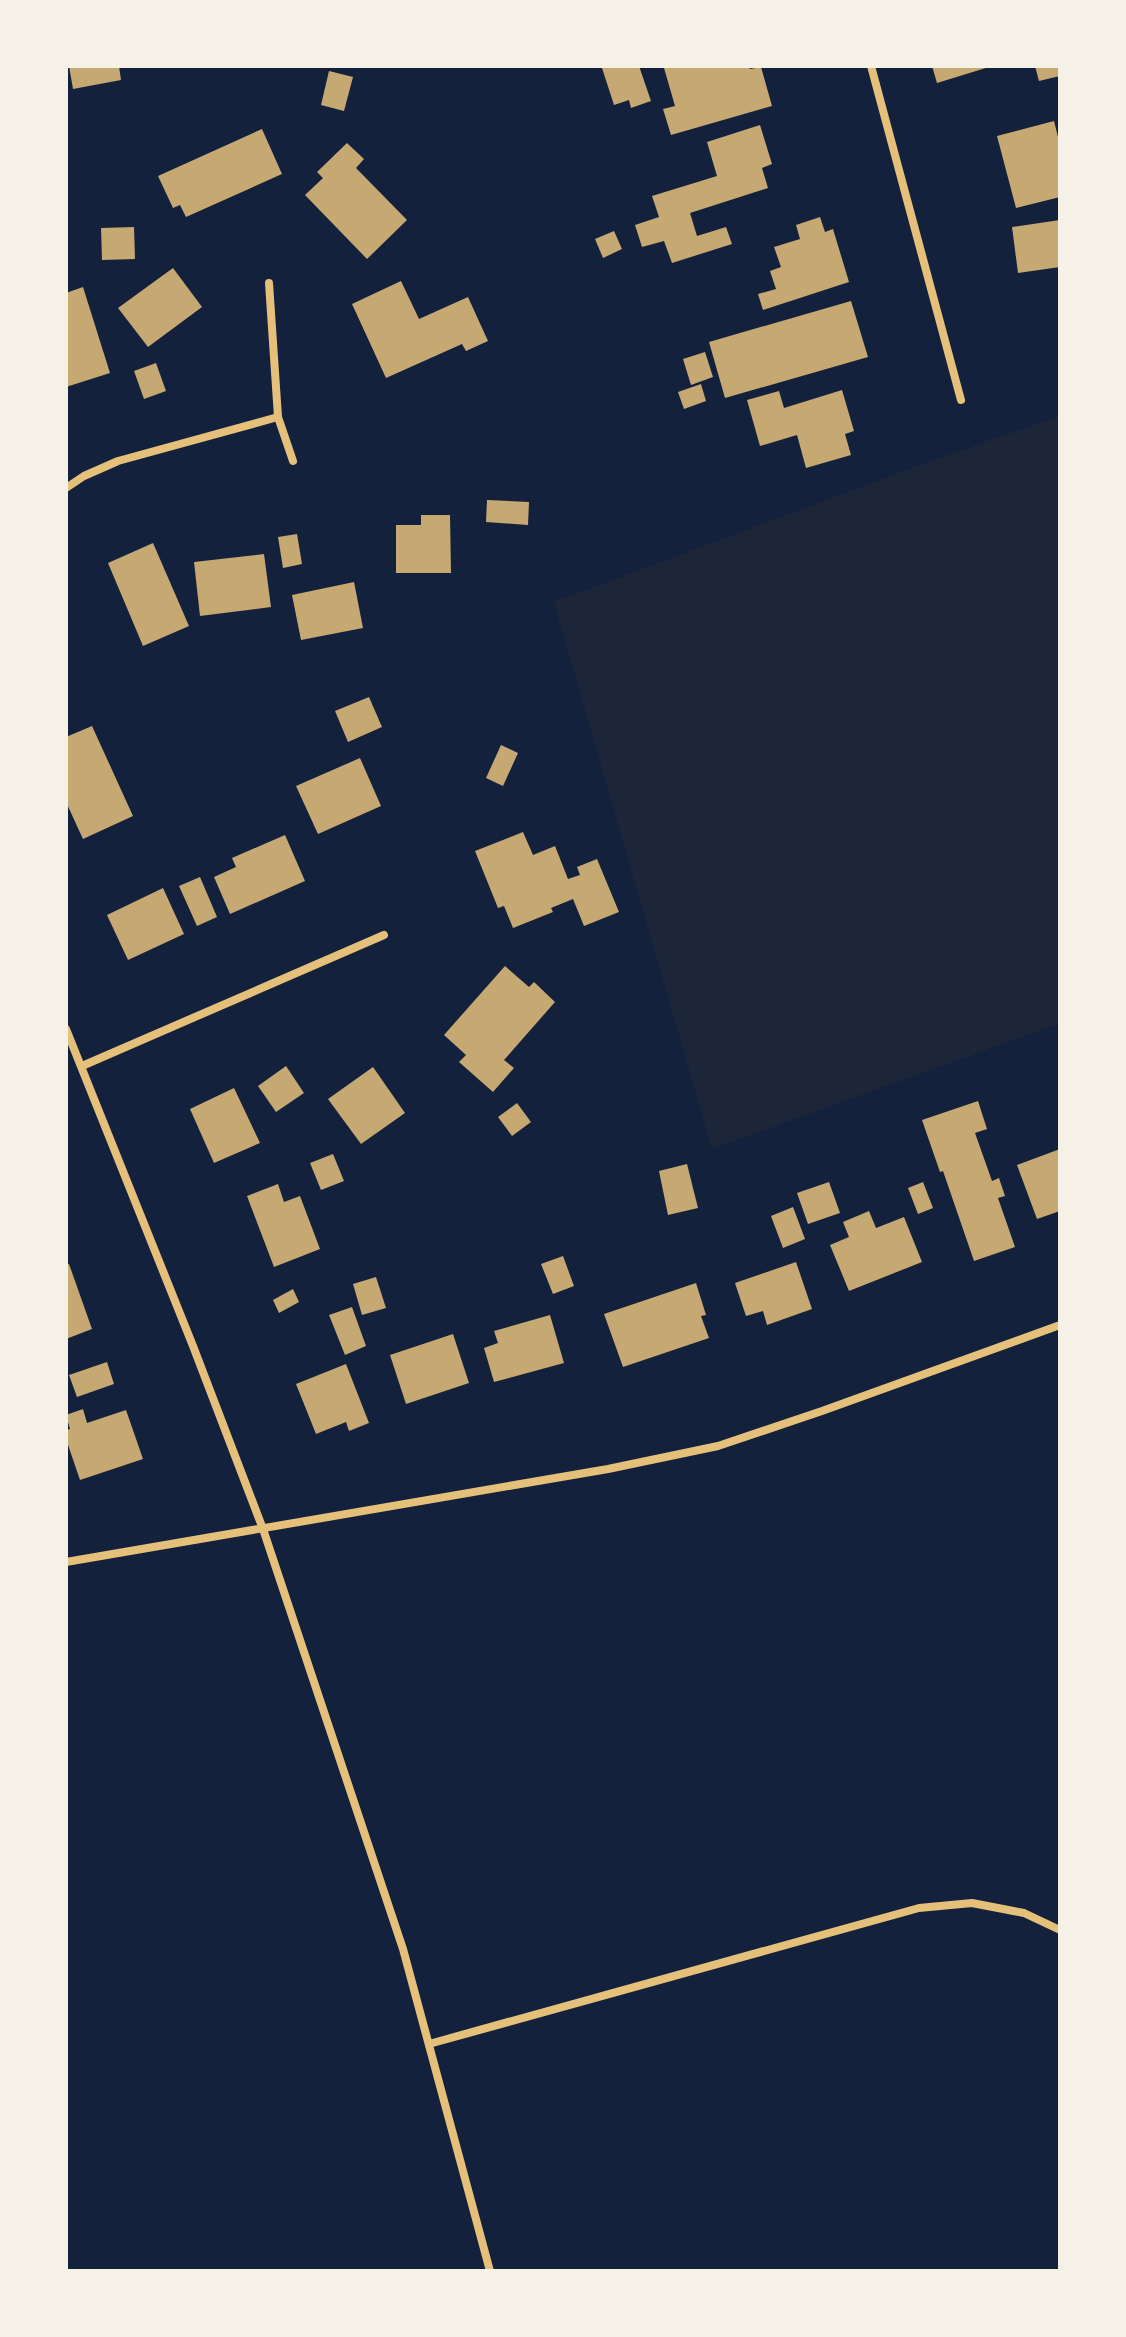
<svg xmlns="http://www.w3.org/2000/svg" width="1126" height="2337" font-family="Barlow,sans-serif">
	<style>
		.green { fill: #1d2539 }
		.building { fill: #c6a872 }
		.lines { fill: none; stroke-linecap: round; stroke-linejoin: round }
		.minor { stroke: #e5c07b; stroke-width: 8 }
	</style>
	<rect width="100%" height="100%" fill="#14213d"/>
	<!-- green -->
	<polygon class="green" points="1060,416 1060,1023 712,1149 554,602 925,463"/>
	<!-- building -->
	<g class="building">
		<polygon points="69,66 119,66 121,80 73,89"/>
		<polygon points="609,66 639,66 651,101 631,108 629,100 614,105 602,68"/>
		<polygon points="671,66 749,66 750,69 761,67 772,106 671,135 663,109 675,106 664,68"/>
		<polygon points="932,66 989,66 989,67 937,83"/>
		<polygon points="1035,66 1060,66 1060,76 1039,81"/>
		<polygon points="329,71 353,77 344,111 321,105"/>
		<polygon points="1054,121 1060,145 1060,197 1016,208 997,136"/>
		<polygon points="760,125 772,164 762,168 768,188 690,213 697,236 726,227 732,244 672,263 664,241 642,247 635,225 659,217 652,196 717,176 707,142"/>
		<polygon points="262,129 282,174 186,217 180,205 173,208 158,176"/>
		<polygon points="347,143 364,159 356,168 407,220 367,259 305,195 323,178 317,172"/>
		<polygon points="820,217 825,232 833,229 849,282 763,310 758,294 776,289 770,271 781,267 774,247 800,239 796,225"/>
		<polygon points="1060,220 1060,267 1018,273 1012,227"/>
		<polygon points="134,227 135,259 102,260 101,228"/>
		<polygon points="614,231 622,249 603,258 595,239"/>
		<polygon points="173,268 202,307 148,347 118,308"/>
		<polygon points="401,281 419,319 468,297 488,341 466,351 462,344 386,378 352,304"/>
		<polygon points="83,287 110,373 66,387 66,293"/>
		<polygon points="851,301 868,357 725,398 709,342"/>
		<polygon points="705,352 713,377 691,385 683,359"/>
		<polygon points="156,363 166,391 144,399 134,371"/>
		<polygon points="701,384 706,401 684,409 678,392"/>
		<polygon points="842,390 854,431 845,434 851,455 806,468 797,435 760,446 747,400 779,391 784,408"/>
		<polygon points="487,500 529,502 528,525 486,522"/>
		<polygon points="421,515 450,515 451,573 396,573 396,525 421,525"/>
		<polygon points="297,534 302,564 283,568 278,537"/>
		<polygon points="153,543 189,626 143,646 108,563"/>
		<polygon points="264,554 271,607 200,616 194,562"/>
		<polygon points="354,582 363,628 301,640 292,595"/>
		<polygon points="369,697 382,727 348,742 335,711"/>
		<polygon points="92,726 133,816 83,839 66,802 66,737"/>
		<polygon points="501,745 518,753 503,786 486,778"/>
		<polygon points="360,758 381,806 318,834 296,786"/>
		<polygon points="523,832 533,855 555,846 568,879 580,875 577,867 597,859 619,912 584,926 573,899 551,908 553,912 513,928 504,906 498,908 475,851"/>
		<polygon points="285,835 305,881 230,914 214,877 236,867 232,858"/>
		<polygon points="200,877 217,917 197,926 179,886"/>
		<polygon points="163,888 184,934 128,960 107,915"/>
		<polygon points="505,966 529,987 534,982 555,1002 504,1060 514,1068 493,1092 459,1062 466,1055 444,1035"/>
		<polygon points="286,1066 304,1093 276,1112 258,1086"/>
		<polygon points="373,1067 405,1113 361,1144 328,1099"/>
		<polygon points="234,1088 260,1143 214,1163 190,1109"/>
		<polygon points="978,1101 987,1129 975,1133 992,1181 999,1178 1005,1196 998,1198 1015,1247 974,1261 943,1171 940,1172 922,1120"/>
		<polygon points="517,1103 531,1122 512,1136 498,1117"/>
		<polygon points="1060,1149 1060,1211 1037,1219 1017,1165"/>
		<polygon points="333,1154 344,1181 321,1190 310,1163"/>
		<polygon points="687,1164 698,1208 668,1215 659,1171"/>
		<polygon points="829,1182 840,1213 808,1224 797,1193"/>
		<polygon points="923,1182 933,1208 918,1214 908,1188"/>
		<polygon points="278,1184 284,1202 300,1196 320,1249 274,1267 247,1196"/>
		<polygon points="793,1207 805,1239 783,1248 771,1216"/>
		<polygon points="869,1211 876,1228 904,1217 922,1262 849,1291 830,1245 849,1237 843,1222"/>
		<polygon points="563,1256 574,1286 553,1294 541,1264"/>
		<polygon points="796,1262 812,1309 767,1325 763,1311 746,1316 735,1283"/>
		<polygon points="69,1264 92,1329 66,1339 66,1265"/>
		<polygon points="376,1277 386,1308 362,1315 353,1284"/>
		<polygon points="696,1283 706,1315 701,1316 709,1338 623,1367 604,1314"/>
		<polygon points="293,1289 299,1302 279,1313 273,1300"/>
		<polygon points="352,1307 366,1346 345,1355 329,1315"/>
		<polygon points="550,1315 564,1363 494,1382 484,1348 498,1343 494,1331"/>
		<polygon points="453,1334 469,1383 406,1404 390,1355"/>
		<polygon points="107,1362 114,1384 77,1397 69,1375"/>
		<polygon points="346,1364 369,1423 349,1431 346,1422 316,1434 296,1384"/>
		<polygon points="83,1409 87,1423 126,1410 143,1459 80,1480 66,1439 66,1430 70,1429 66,1415"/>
	</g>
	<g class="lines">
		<!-- minor -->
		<g class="minor">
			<polyline points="871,66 961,400"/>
			<polyline points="269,283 278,417 293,461"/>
			<polyline points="66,488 84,476 118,461 278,417"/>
			<polyline points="66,1029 193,1346 263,1529 403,1949 490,2271"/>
			<polyline points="82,1066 384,935"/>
			<polyline points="66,1562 608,1469 718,1446 822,1411 1060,1325"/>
			<polyline points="429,2044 919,1908 972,1903 1024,1913 1060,1930"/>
		</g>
	</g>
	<!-- border -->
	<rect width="1126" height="2337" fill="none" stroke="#f6f1e7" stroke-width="136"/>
</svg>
